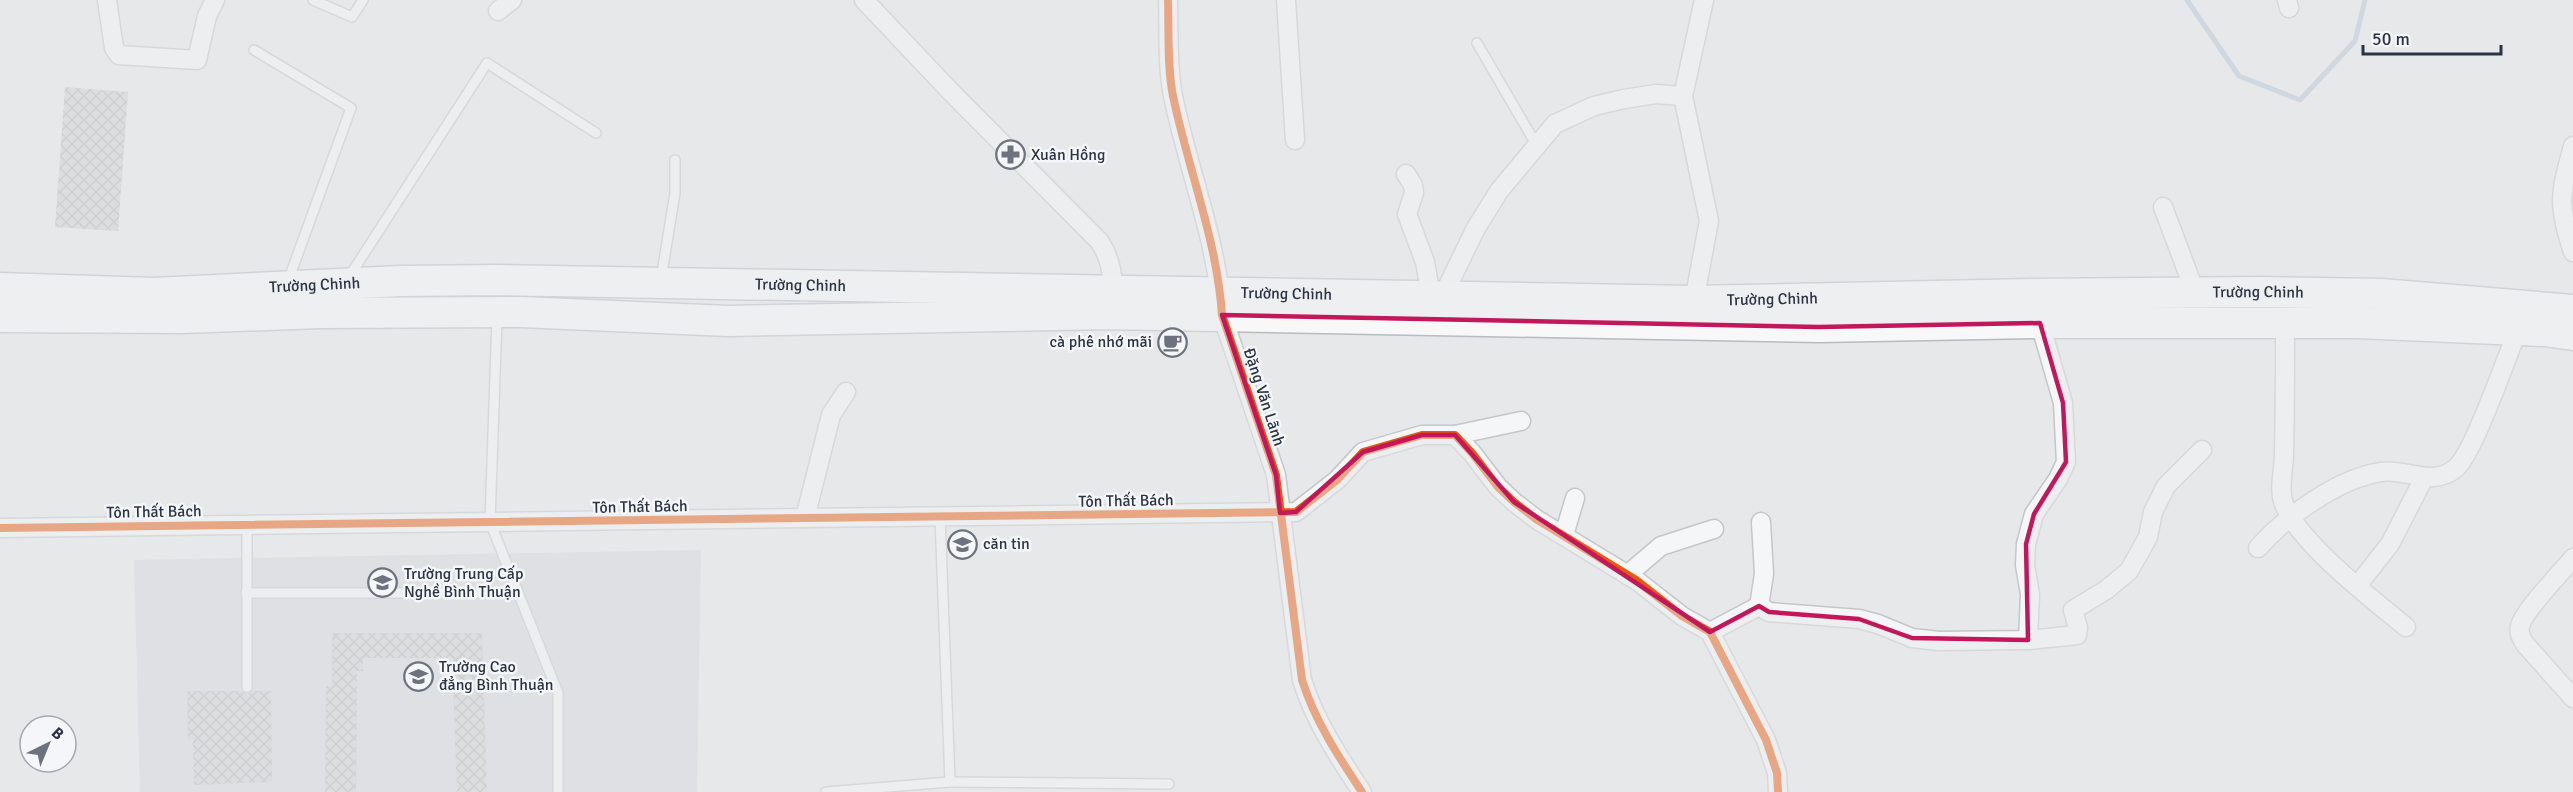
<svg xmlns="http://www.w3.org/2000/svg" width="2573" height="792" font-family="Signika,sans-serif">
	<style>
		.built { fill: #d4d7dd }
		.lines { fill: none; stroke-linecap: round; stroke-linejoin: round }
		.stream { stroke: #b4c4d5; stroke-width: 5 }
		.building { fill: url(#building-cross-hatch) }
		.service-casing { stroke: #c4c6c8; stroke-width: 12 }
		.minor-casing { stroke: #c4c6c8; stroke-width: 21 }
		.trunk-casing { stroke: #b8bbbf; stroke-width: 33 }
		.service { stroke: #f5f6f7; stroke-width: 9 }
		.minor { stroke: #f5f6f7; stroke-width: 18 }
		.trunk { stroke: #f8f8f8; stroke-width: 30 }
		.cycleway-casing { stroke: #f4f6f9; stroke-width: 11 }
		.cycleway { stroke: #e8590c; stroke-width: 8 }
		.marked { fill: none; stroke: #c2185b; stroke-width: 4.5; stroke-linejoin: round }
		.labels { text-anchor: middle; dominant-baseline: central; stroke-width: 5; stroke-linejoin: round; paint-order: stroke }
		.poi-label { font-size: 16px; fill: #2b3445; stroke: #f4f6f9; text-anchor: start }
		.street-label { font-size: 16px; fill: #2b3445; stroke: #f4f6f9 }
	</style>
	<defs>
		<pattern id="building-cross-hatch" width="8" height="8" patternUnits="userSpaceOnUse" patternTransform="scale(1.5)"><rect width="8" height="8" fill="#ced0d3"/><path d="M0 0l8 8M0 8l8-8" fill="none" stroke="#b1b3b6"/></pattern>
	</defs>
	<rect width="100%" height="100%" fill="#e6e8ea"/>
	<!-- built -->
	<polygon class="built" points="701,550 697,792 140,792 134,560"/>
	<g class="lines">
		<!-- stream -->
		<polyline class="stream" points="2187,0 2239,76 2300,100 2355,41 2365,0"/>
	</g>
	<!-- building -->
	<g class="building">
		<polygon points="65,87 128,92 118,231 55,227"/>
		<polygon points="332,633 482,633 487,792 457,792 452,658 363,658 363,671 357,671 356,792 325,792 326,686 332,686"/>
		<polygon points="187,691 242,691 248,694 252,691 271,691 272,782 194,785 193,740 188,740"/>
	</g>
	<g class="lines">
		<defs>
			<g id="service">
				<polyline points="313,0 352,17 363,0"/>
				<polyline points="1477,43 1537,146"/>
				<polyline points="254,50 351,108 288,281"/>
				<polyline points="349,277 487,63 596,133"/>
				<polyline points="661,279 675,193 675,160"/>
				<polyline points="497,317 490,522 558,693 558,792"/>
				<polyline points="246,593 518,593"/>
				<polyline points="247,687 247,525"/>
				<polyline points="950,782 1169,784"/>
				<polyline points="826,792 950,782 940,517"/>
			</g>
			<g id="minor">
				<polyline points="107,0 114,48 119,55 197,60 207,16 215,0"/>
				<path d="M864,0l87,92 149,150c11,18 15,38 10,58"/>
				<path d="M1168,0c1,31 -1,66 5,96 15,73 44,144 49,219l54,160 26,205c13,41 36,76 60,112"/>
				<polyline points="1286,0 1295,140"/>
				<polyline points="2287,0 2289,8"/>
				<polyline points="498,11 512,0"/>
				<polyline points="1683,96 1709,221 1694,301"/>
				<path d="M2573,146c-13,48 -16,58 0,106"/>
				<polyline points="1406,174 1413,185 1414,193 1407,214 1425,262 1431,296"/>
				<polyline points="2163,207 2195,292"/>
				<polyline points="1443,296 1476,228 1499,191 1555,124 1594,106 1624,99 1656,94 1683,96 1704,0"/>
				<path d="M2285,325c0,43 0,86 -1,129 0,15 -6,35 0,50 15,39 88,95 122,123"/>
				<polyline points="1455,435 1521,421"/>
				<polyline points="805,518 831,415 846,392"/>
				<polyline points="0,528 1296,512 1337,480 1363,452 1422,435 1455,435 1472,453 1498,487 1514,502 1536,519 1636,580 1682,616 1710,632 1766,740 1777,773 1778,792"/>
				<polyline points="1564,535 1575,498"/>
				<path d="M2258,548c27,-31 81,-70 123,-76 26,-4 51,16 75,-4 18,-16 50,-110 62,-138"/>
				<path d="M2573,558c-12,15 -49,52 -53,68 -2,7 2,13 5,18l48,54"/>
				<polyline points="1627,575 1661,546 1714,529"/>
				<polyline points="2357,586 2390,544 2424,478"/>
				<polyline points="1759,606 1764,574 1761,522"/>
				<polyline points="1710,632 1759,606 1769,612 1859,619 1878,624 1912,638 1939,641 2028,640 2030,594 2025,565 2026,544 2034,514 2058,479 2066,462 2063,403 2040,323"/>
				<polyline points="2028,640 2077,635 2078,628 2073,610 2106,590 2129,571 2148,537 2153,512 2166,486 2202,450"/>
			</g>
			<g id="trunk">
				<path id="s1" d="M0,288l154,5 247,-12 98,-1 1195,21 338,-7 227,-2 122,2 192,16"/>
				<polyline points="0,317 184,318 319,313 521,312 728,321 1107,314 1819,327 2040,323 2358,323 2544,331 2573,335"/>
			</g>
		</defs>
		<!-- service casing -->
		<use href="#service" class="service-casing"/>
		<!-- minor casing -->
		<use href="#minor" class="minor-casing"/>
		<!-- trunk casing -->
		<use href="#trunk" class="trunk-casing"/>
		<!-- service -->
		<use href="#service" class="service"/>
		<!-- minor -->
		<use href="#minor" class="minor"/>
		<!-- trunk -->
		<use href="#trunk" class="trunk"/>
		<defs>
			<g id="cycleway">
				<path d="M1168,0c1,31 -1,66 5,96 15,73 44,144 49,219l54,160 26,205c13,41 36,76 60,112"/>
				<polyline points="0,528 1296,512 1337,480 1363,452 1422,435 1455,435 1472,453 1498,487 1514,502 1536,519 1636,580 1682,616 1710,632 1766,740 1777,773 1778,792"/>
			</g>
		</defs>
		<!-- cycleway casing -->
		<use href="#cycleway" class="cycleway-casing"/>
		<!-- cycleway -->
		<use href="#cycleway" class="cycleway"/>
	</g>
	<!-- marked area -->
	<path d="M0 0H2573V792H0ZM1222,315l597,12 221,-4 23,80 3,59 -32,52 -8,30 2,96 -116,-2 -53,-19 -90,-7 -10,-6 -49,26 -196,-130 -59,-67h-33l-59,17 -67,60 -16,1 -4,-38z" fill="#e6e8ea" fill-opacity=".55" fill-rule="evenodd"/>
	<path class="marked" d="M1222,315l597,12 221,-4 23,80 3,59 -32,52 -8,30 2,96 -116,-2 -53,-19 -90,-7 -10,-6 -49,26 -196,-130 -59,-67h-33l-59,17 -67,60 -16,1 -4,-38z"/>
	<!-- icons -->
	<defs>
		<symbol id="pharmacy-ring" viewBox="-11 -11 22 22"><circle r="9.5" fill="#f4f6f9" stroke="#6c737f" stroke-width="1.5"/><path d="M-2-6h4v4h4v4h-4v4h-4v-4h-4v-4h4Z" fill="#6c737f"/></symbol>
		<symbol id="cafe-ring" viewBox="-11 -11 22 22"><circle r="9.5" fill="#f4f6f9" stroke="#6c737f" stroke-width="1.5"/><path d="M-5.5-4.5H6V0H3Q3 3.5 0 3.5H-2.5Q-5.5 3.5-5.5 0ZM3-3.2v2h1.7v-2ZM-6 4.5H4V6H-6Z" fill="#6c737f"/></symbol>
		<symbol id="school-ring" viewBox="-11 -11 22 22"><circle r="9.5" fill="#f4f6f9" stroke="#6c737f" stroke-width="1.5"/><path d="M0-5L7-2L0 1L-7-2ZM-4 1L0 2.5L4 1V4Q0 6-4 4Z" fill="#6c737f"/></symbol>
		<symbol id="university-ring" viewBox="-11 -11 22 22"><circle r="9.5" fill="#f4f6f9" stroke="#6c737f" stroke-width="1.5"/><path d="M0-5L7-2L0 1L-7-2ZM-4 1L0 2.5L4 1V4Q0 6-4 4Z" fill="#6c737f"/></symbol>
	</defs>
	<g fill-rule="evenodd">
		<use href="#pharmacy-ring" x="994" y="138" width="33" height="33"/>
		<use href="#cafe-ring" x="1156" y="326" width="33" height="33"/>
		<use href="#school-ring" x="946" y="528" width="33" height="33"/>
		<use href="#university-ring" x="366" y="566" width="33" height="33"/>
		<use href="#university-ring" x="402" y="660" width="33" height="33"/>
	</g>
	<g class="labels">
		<!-- poi labels -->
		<g class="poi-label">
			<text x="1031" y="155">Xuân Hồng</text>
			<text x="1152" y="342" text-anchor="end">cà phê nhớ mãi</text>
			<text x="983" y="544">căn tin</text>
			<text x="404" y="574">Trường Trung Cấp<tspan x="404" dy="18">Nghề Bình Thuận</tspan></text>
			<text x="439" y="667">Trường Cao<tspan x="439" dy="18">đẳng Bình Thuận</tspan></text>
		</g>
		<!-- street labels -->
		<g class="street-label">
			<text stroke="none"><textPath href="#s1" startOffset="801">Trường Chinh</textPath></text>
			<text stroke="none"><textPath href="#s1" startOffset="315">Trường Chinh</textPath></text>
			<text stroke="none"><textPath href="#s1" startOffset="2259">Trường Chinh</textPath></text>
			<text stroke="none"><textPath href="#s1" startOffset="1287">Trường Chinh</textPath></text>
			<text stroke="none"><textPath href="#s1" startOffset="1773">Trường Chinh</textPath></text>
			<text transform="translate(1264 397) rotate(72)">Đặng Văn Lãnh</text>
			<text transform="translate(1126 501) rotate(-1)">Tôn Thất Bách</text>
			<text transform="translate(640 507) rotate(-1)">Tôn Thất Bách</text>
			<text transform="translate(154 512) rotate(-1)">Tôn Thất Bách</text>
		</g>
	</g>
	<!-- north arrow -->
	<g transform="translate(48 744) rotate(43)"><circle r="28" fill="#f4f6f9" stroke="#a4a8b1" stroke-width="1.5"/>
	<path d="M0-4.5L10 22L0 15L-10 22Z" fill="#6c737f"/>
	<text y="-9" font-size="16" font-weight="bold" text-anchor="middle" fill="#2b3445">B</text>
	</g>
	<!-- scale -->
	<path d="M2363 45v9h138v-9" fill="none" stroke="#2b3445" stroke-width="3"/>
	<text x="2372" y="45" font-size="18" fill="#2b3445" stroke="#f4f6f9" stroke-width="4.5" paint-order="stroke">50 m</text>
</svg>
